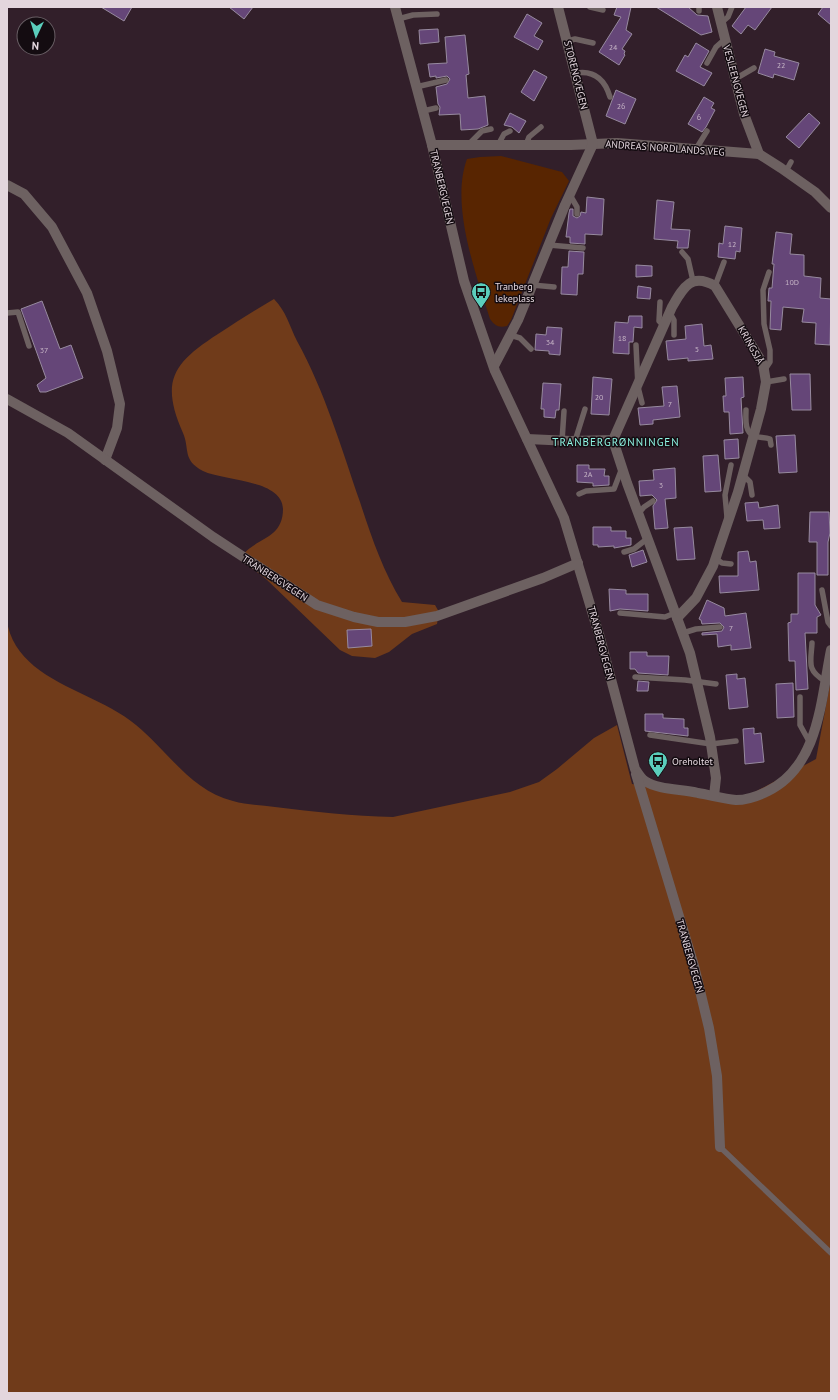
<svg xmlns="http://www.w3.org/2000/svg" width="838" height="1400" font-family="'PT Sans',sans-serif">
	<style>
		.green { fill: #582501 }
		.forest { fill: #703b1a }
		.building { fill: #654678; stroke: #978a9f }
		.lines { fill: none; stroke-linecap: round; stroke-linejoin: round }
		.lane { stroke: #6d6161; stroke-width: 5.5 }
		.street { stroke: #6d6161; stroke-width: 10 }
		.labels { text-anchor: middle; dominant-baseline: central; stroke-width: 3; stroke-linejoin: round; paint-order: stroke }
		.number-label { font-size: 8px; fill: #c4b2c4 }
		.street-label { font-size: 10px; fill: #e3d6dd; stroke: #140c11 }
		.poi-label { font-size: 10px; fill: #e3d6dd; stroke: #140c11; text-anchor: start }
		.neighbourhood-label { font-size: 11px; letter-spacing: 1px; fill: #8ff6e4; stroke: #140c11 }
	</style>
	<rect width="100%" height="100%" fill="#321f2a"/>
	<!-- green -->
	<path class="green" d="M501,156l61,16 7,9 -18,37 -40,102 -4,6c-8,2 -12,0 -17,-7 -14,-45 -40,-114 -23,-160l13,-2z"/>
	<!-- forest -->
	<g class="forest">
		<path d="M274,299c12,12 16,28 23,42 28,51 44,106 63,161 11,34 23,69 42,100l33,3 4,7 -2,12 -25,10 -23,18 -14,6 -23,-2 -12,-6 -74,-71 -26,-20c13,-22 43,-18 43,-50 -1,-30 -60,-28 -80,-38 -21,-11 -13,-22 -20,-38 -23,-52 -10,-70 35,-99 18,-12 37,-24 56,-35z"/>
		<path d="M7,620c2,19 13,34 27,46 31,25 72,34 102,59 32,26 54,65 97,76 13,4 28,4 42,6 39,5 78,9 118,10l117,-25 29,-10 18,-13 37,-31 23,-13 15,59 110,15 74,-40 15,-80v714h-824z"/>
	</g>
	<!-- building -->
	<g class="building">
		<polygon points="101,7 132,7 124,21"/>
		<polygon points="229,7 253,7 244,19"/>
		<polygon points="617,7 631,7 626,30 632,34 622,49 625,51 624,54 625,55 619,65 599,52 621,17 614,15"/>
		<polygon points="656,7 688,7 697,15 708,16 712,32 701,35"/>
		<polygon points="746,7 772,7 755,30 748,25 741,34 732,26"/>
		<polygon points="823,7 831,7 831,25 818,14"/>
		<polygon points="527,14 542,23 534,36 543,41 538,50 514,37"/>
		<polygon points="438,29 439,42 420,44 419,30"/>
		<polygon points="465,35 469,74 466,75 468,98 485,96 488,125 478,129 461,130 460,114 439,115 440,107 438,104 436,87 447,84 450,79 447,76 436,78 436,76 430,77 428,64 447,63 445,37"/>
		<polygon points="696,43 709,51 700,67 712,73 704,86 676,71 685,55 688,57"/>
		<polygon points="765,49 775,52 774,56 799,63 794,80 774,74 773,78 758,73"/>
		<polygon points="534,70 547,77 534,101 521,92"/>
		<polygon points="616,90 636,99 625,124 606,116"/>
		<polygon points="704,97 714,103 711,108 715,110 706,127 702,132 688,124"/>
		<polygon points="510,113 526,121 519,133 512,127 504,125"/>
		<polygon points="809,113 820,123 799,148 786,137"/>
		<polygon points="587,197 604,199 602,235 585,234 585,244 570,243 570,237 566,237 569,213 570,209 573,209 573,216 577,218 580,216 581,212 586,213"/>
		<polygon points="657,200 674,202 671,229 690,230 688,248 677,248 678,241 654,239"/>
		<polygon points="725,226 742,228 740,252 736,251 735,259 718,257 719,243 723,244"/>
		<polygon points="776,232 792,234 790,254 804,255 804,276 821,278 820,298 831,299 830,345 815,344 816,323 802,322 804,309 783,307 781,330 770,329 771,301 768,301 769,288 772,288 774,264 772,264"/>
		<polygon points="569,251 584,252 583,274 578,274 577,295 561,294 562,267 568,267"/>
		<polygon points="636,265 652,266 652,276 636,277"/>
		<polygon points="638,286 651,288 650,299 637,298"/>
		<polygon points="42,301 60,349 71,345 83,378 46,392 40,392 37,385 46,378 21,309"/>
		<polygon points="629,316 642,316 642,328 634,327 633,342 629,342 629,354 613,353 615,322 628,323"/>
		<polygon points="702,324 704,346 711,345 713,359 688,361 688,358 668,360 666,341 686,339 685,326"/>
		<polygon points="547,327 562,328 560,355 549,354 549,351 535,350 536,334 546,335"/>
		<polygon points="790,374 810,374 811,410 792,410"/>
		<polygon points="593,377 612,379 609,415 591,414"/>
		<polygon points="743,377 744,397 741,398 743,433 730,434 729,412 724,412 723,396 726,396 725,378"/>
		<polygon points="543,383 561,384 559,410 556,410 555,418 544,417 544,409 541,409"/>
		<polygon points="677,386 680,417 653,420 653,424 640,425 638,408 664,406 662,387"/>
		<polygon points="795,435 797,472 779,473 776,436"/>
		<polygon points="738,439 739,458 725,459 724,440"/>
		<polygon points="718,455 721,491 705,492 703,456"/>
		<polygon points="577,465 589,465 589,469 605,469 604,476 609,476 609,485 593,486 593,483 577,482"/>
		<polygon points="675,468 676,498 665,499 668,528 655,529 653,506 657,500 652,495 640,496 639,481 654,480 653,470"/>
		<polygon points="758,502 759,508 778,505 780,528 764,529 763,520 747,521 745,503"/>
		<polygon points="810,512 829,512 830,533 828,542 828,575 817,575 817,542 809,542"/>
		<polygon points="593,527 611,527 611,531 626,531 626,538 631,538 631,545 614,548 614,546 598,547 598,545 593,545"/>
		<polygon points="692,527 695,559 677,560 674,528"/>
		<polygon points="643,550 647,562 632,567 629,555"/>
		<polygon points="748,551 750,562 756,561 759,590 720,593 719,576 738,576 738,552"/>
		<polygon points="798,573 815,573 815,605 821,615 817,617 817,633 805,633 808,689 796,690 795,661 789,661 788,623 791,622 791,614 798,614"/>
		<polygon points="609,589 626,590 626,594 648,594 648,611 620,609 610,611"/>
		<polygon points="707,600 724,608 725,616 746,613 751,648 731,650 731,645 718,647 717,634 702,635 702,633 722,631 724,627 720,623 702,624 701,620 699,619"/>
		<polygon points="371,629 372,646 348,648 347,630"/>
		<polygon points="630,652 647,652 647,656 669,656 668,675 638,673 635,669 630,669"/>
		<polygon points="737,674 737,679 745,678 748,707 729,709 726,675"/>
		<polygon points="638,681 649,682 648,691 637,691"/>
		<polygon points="793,683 794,717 777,718 776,684"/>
		<polygon points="645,714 663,714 663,718 684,719 684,728 688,728 688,736 645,731"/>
		<polygon points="754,728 754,734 761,733 764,762 745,764 743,729"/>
	</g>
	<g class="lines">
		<!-- lane -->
		<g class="lane">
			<polyline points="590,7 603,10"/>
			<polyline points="699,7 699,11"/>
			<polyline points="398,19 413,15 437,14"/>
			<polyline points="721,23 728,17 732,7"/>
			<polyline points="568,41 575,39 593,43"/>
			<polyline points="707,63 716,47 725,39"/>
			<path d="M576,73c19,-3 29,7 34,24"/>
			<polyline points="735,79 754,68"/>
			<polyline points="416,87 446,80"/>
			<polyline points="423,111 436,108"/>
			<polyline points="468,145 482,131 491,129"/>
			<polyline points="498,145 504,134 510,131"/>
			<polyline points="526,145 529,137 541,127"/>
			<polyline points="696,149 707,131"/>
			<polyline points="786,171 791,162"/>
			<polyline points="570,195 577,207 577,214"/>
			<polyline points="549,245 583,248"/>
			<polyline points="682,252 688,259 693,281"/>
			<polyline points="532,285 554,287"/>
			<polyline points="715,286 724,262"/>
			<polyline points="660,302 659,321 664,326"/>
			<polyline points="7,313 18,312 29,346"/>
			<polyline points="670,313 674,320 674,335"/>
			<polyline points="510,335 520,338 531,349"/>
			<polyline points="636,345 638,387 642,403"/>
			<polyline points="764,371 770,362 770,350 764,324 763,290 769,272"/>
			<polyline points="766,382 784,379"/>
			<path d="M746,410c0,8 -2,22 8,26 5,2 11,1 16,3l1,6"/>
			<polyline points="562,441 564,411"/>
			<polyline points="575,441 585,409"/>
			<polyline points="743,475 750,482 752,495"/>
			<polyline points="579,494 586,491 614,489 622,468"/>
			<polyline points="638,514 644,507 653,501"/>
			<polyline points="727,517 725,495 731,465"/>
			<polyline points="624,552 634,549 648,538"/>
			<polyline points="715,558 722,563 731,564"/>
			<polyline points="822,590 828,622 831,626"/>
			<polyline points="620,613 665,617 675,613"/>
			<polyline points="683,633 696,629 720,627"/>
			<path d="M812,643c-1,19 -6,27 13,38"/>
			<polyline points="635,677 685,680 716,684"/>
			<polyline points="800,697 800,725 810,743"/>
			<polyline points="650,735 711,744 736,741"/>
			<polyline points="720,1147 831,1253"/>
		</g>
		<!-- street -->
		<g class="street">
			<path d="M395,7l37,138 32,136 31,90 69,147 36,120 35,131c3,4 6,10 10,12 13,9 37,8 53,12 12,2 26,6 38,7 12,0 22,-4 32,-9 51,-25 53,-92 63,-141"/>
			<polyline points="717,7 744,114 759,154"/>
			<polyline points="432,145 571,145 617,143 759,154 781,168 815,192 831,208"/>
			<polyline points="7,185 24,194 52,227 87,293 107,351 120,404 117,428 105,460"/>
			<polyline points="494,366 518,320 565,205 593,144 558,7"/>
			<polyline points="7,399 68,433 213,537 317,605 354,617 378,622 405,622 437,616 543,578 578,563"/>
			<polyline points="527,439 571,441 613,440"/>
			<path d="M613,440l59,-133c11,-19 19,-35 43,-21l48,78 3,18 -5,27 -23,83 -25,74 -17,32 -19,20"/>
			<polyline points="613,440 627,483 690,653 710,737 716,778 714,796"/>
			<polyline points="636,774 694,966 709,1028 717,1076 720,1147"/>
		</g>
	</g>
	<!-- icons -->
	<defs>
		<symbol id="bus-pin" viewBox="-11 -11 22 30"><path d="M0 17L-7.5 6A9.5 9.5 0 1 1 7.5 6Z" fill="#5bcebc" stroke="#140c11"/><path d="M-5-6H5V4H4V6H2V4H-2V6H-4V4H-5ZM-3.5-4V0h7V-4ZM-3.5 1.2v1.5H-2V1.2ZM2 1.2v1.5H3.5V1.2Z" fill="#111"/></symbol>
	</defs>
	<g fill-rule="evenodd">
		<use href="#bus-pin" x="470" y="281" width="22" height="30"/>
		<use href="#bus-pin" x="647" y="750" width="22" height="30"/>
	</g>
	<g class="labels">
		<!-- number labels -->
		<g class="number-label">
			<text x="613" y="47">24</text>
			<text x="781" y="65">22</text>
			<text x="621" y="106">26</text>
			<text x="699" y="117">6</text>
			<text x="732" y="244">12</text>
			<text x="792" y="282">10D</text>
			<text x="622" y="338">18</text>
			<text x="550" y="342">34</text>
			<text x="697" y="349">5</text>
			<text x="44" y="350">37</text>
			<text x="599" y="397">20</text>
			<text x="670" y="404">7</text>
			<text x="588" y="474">2A</text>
			<text x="661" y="485">3</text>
			<text x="731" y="628">7</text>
		</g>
		<!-- street labels -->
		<g class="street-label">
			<text transform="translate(576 75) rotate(76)">STORENGVEGEN</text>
			<text transform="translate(736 81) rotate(75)">VESLEENGVEGEN</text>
			<text transform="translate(665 148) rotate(4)">ANDREAS NORDLANDS VEG</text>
			<text transform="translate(442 187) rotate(77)">TRANBERGVEGEN</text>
			<text transform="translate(751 345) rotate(61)">KRINGSJÅ</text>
			<text transform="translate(275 578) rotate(33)">TRANBERGVEGEN</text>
			<text transform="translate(601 643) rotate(75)">TRANBERGVEGEN</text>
			<text transform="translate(690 956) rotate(74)">TRANBERGVEGEN</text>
		</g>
		<!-- poi labels -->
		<g class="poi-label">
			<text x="495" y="286">Tranberg<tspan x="495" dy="12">lekeplass</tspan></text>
			<text x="672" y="761">Oreholtet</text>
		</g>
		<!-- neighbourhood labels -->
		<g class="neighbourhood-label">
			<text x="616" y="442">TRANBERGRØNNINGEN</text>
		</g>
	</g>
	<!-- border -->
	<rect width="838" height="1400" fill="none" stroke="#e3d6dd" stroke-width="16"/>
	<!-- north arrow -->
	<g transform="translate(36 36) rotate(184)"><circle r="19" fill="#140c11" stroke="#675d63"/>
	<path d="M0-3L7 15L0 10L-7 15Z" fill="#5bcebc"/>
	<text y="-6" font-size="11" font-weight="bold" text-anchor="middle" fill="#e3d6dd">N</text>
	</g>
</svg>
